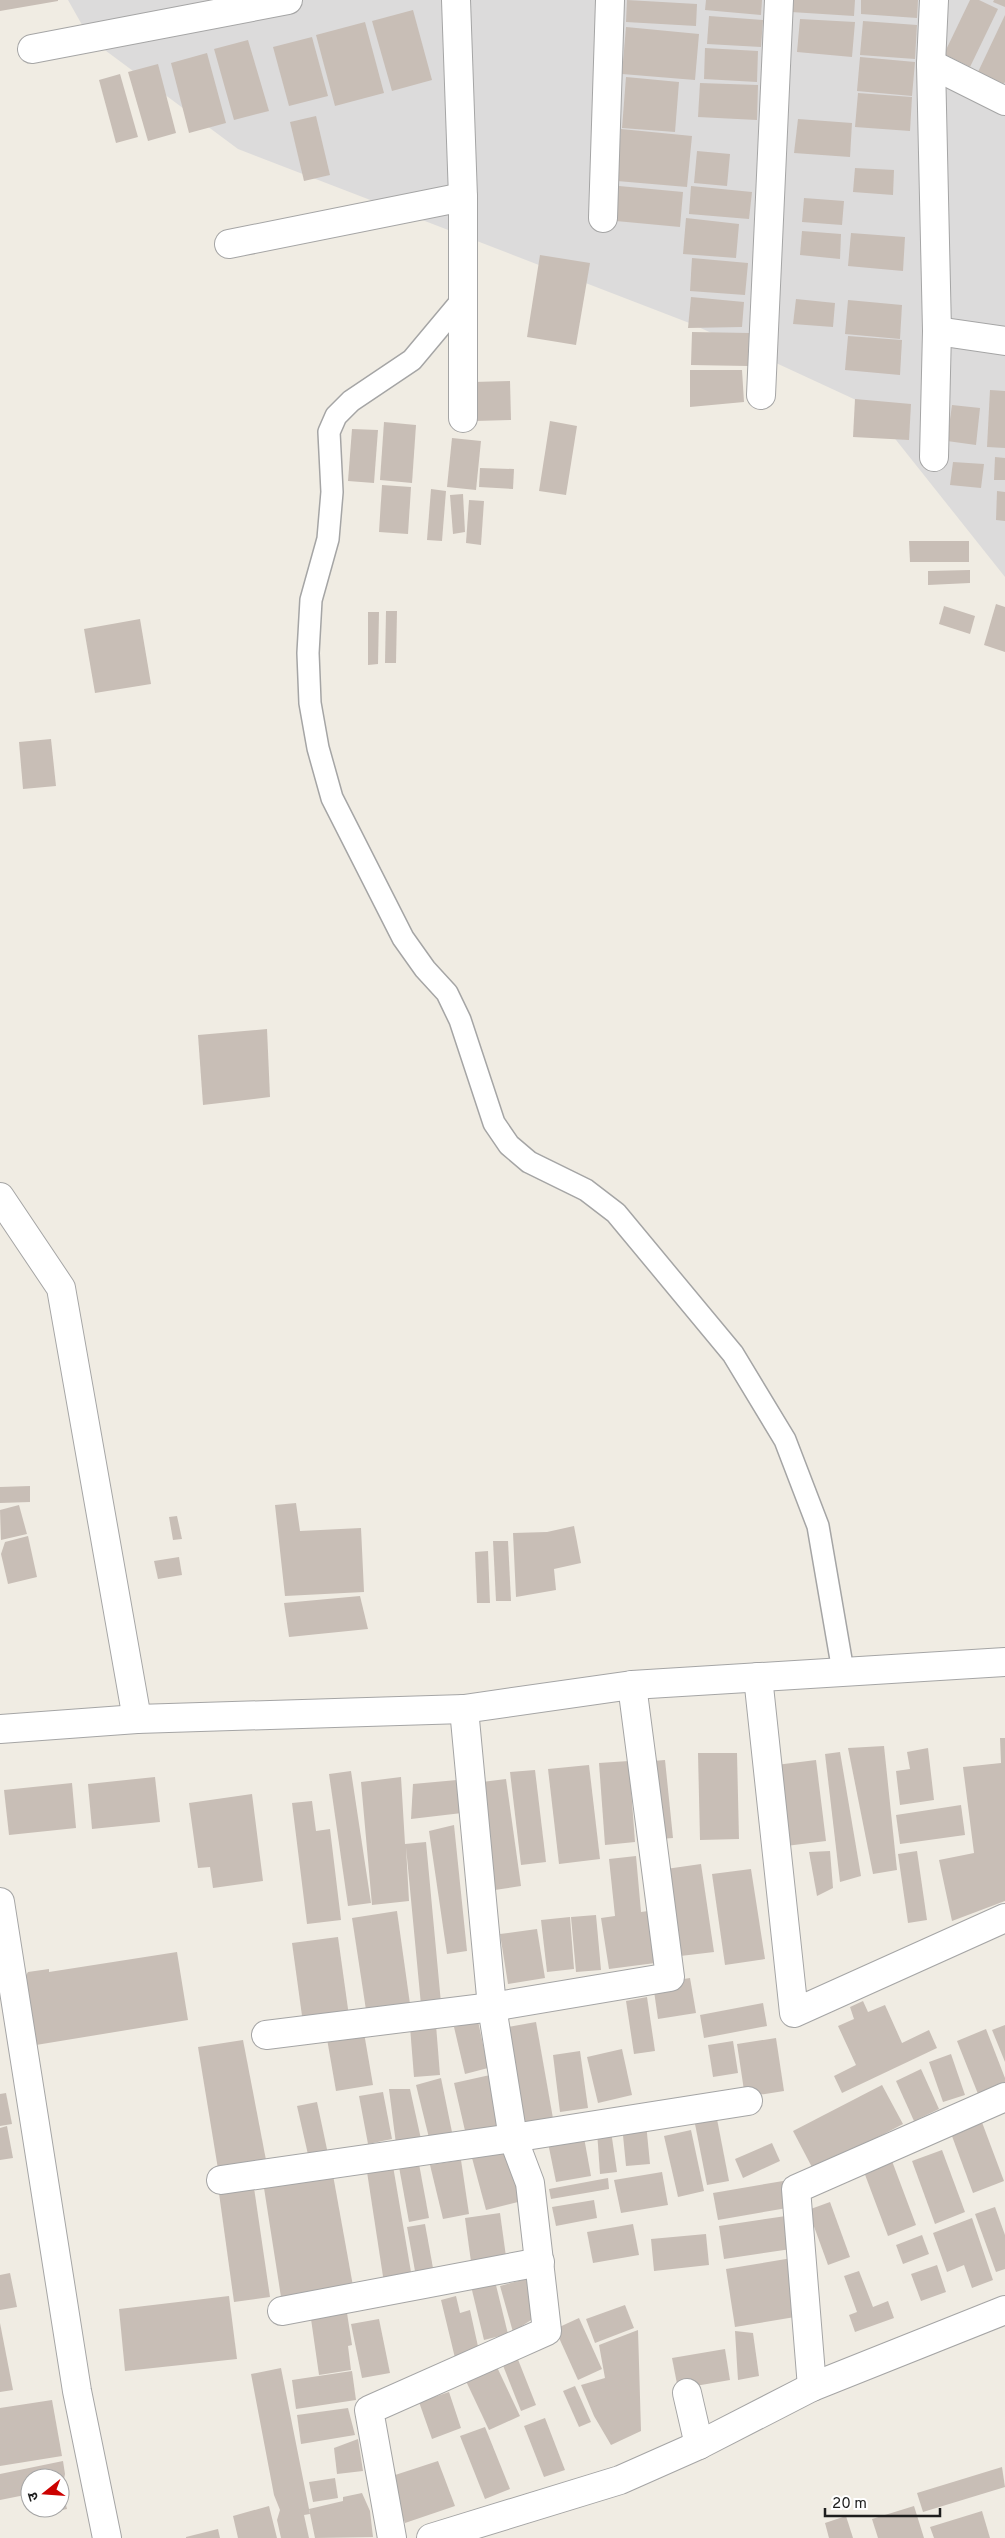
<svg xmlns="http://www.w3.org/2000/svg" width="1005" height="2538" font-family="Overpass,'Noto Sans Devanagari',sans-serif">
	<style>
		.residential { fill: #dcdbdb }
		.building { fill: #c8beb6 }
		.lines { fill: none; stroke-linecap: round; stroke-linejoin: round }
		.lane-casing { stroke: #a5a5a5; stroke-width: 24 }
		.street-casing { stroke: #a5a5a5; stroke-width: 30 }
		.lane { stroke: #fff; stroke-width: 21 }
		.street { stroke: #fff; stroke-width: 28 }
	</style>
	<rect width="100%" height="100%" fill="#f0ece3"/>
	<!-- residential -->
	<polygon class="residential" points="68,0 1005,0 1005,577 869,406 692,324 238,149 90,39"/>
	<!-- building -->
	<g class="building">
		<polygon points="0,0 58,0 58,1 0,11"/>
		<polygon points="627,0 697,4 696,26 626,22"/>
		<polygon points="706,0 762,0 761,15 705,10"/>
		<polygon points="791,0 855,0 854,16 791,12"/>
		<polygon points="861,0 918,0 917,18 861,14"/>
		<polygon points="970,0 979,0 998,9 970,67 944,54"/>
		<polygon points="994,0 1005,0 1005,7 993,2"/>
		<polygon points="413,10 432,80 392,91 372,21"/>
		<polygon points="1005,15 1005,82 1004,84 978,72"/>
		<polygon points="709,16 763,20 761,47 707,44"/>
		<polygon points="800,19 855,22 852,57 797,52"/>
		<polygon points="863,21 917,25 915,59 860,55"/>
		<polygon points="365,22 384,93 335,106 316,35"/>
		<polygon points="626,27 699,34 695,80 622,74"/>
		<polygon points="312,37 328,96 289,106 273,47"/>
		<polygon points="248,40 269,111 234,120 214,49"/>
		<polygon points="705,48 758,51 757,82 704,79"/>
		<polygon points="207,53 226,123 189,133 171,63"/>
		<polygon points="860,57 915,62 912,96 857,91"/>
		<polygon points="158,64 176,133 148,141 128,72"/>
		<polygon points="120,74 138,137 116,143 99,80"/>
		<polygon points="626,77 679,82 675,132 622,128"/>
		<polygon points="700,83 758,85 757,120 698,117"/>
		<polygon points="858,93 912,97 910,131 855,127"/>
		<polygon points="316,116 330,175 304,181 290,122"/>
		<polygon points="798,119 852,123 850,157 794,153"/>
		<polygon points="621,129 692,136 687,187 617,181"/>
		<polygon points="697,151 730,154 727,186 694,183"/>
		<polygon points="855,168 894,170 893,195 853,192"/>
		<polygon points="619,186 683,192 680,227 616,221"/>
		<polygon points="691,186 752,192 749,219 689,214"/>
		<polygon points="804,198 844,201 842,225 802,222"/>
		<polygon points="686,218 739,224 736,258 683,254"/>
		<polygon points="802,231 841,234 840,259 800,255"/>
		<polygon points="851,233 905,237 903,271 848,266"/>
		<polygon points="540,255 590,263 576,345 527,337"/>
		<polygon points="692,258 748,263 745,295 690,291"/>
		<polygon points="691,297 744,302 742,327 688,328"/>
		<polygon points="796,299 835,303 833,327 793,324"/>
		<polygon points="848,300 902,305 900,339 845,334"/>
		<polygon points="692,332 749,333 748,366 691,365"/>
		<polygon points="848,336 902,340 900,375 845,370"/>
		<polygon points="690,370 742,370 744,402 690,407"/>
		<polygon points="510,381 511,420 475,421 473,382"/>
		<polygon points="990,390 1005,391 1005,448 987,447"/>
		<polygon points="855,399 911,404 909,440 853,437"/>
		<polygon points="952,405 980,408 976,445 947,441"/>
		<polygon points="550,421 577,426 566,495 539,491"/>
		<polygon points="384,422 416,425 412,483 380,480"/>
		<polygon points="352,429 378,430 374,483 348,481"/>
		<polygon points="452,438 481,441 476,490 447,487"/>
		<polygon points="995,457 1005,458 1005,480 994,480"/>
		<polygon points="953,462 984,464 981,488 950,485"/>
		<polygon points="480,468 514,469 513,489 479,487"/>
		<polygon points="382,485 411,487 408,534 379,532"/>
		<polygon points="431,489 446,491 442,541 427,540"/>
		<polygon points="997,491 1005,492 1005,521 996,520"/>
		<polygon points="463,494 465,532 453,534 450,495"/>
		<polygon points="469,500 484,501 481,545 466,543"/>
		<polygon points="909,541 969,541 969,562 910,562"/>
		<polygon points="970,570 970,583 928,585 928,571"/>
		<polygon points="996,604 1005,607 1005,652 984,645"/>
		<polygon points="944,606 975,616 970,634 939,624"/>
		<polygon points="386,611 397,611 396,663 385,663"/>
		<polygon points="368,612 379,612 378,664 368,665"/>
		<polygon points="140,619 151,684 95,693 84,629"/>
		<polygon points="51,739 56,786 23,789 19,742"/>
		<polygon points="267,1029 270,1097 203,1105 198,1035"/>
		<polygon points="30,1486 30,1502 0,1503 0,1487"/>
		<polygon points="296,1503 300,1531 361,1528 364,1592 285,1596 275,1505"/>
		<polygon points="19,1505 27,1534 1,1540 0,1510"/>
		<polygon points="177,1516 182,1539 173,1540 169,1517"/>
		<polygon points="574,1526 581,1563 554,1569 556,1590 516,1597 513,1533 547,1532"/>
		<polygon points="28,1536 37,1577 8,1584 1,1554 5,1542"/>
		<polygon points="493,1541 508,1541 511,1601 496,1601"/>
		<polygon points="488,1551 490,1603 477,1603 475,1552"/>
		<polygon points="179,1557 182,1575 158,1579 154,1561"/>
		<polygon points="360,1596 368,1629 289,1637 284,1603"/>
		<polygon points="1000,1738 1005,1738 1005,1901 952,1921 939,1860 974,1853 963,1767 1001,1763"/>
		<polygon points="884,1746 897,1870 873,1874 848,1748"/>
		<polygon points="928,1748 934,1800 900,1805 896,1771 910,1769 907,1752"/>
		<polygon points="840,1752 861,1876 840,1882 825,1754"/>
		<polygon points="698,1753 737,1753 739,1839 700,1840"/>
		<polygon points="665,1760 673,1838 660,1839 653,1761"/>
		<polygon points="816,1760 826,1841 786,1846 776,1765"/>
		<polygon points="629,1761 635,1842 605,1845 599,1763"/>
		<polygon points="589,1765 600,1859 559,1864 548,1769"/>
		<polygon points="535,1770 546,1862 521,1865 510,1772"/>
		<polygon points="351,1771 371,1903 348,1906 329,1774"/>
		<polygon points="155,1777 160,1822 92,1829 88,1784"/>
		<polygon points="401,1777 405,1844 426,1842 441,2003 421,2005 406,1847 409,1901 372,1905 361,1782"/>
		<polygon points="506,1779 521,1886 488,1891 474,1783"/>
		<polygon points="457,1780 462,1813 411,1819 413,1784"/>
		<polygon points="72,1783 76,1828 9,1835 4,1790"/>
		<polygon points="252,1794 263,1881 213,1888 210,1867 198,1868 189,1803"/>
		<polygon points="312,1801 316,1831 330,1829 341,1920 307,1924 292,1803"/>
		<polygon points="961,1805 965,1835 900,1844 896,1815"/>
		<polygon points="454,1825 467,1951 447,1954 429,1831"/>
		<polygon points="830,1851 833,1888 817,1896 809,1852"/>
		<polygon points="917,1851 927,1920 908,1923 898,1854"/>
		<polygon points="636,1856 641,1912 656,1910 663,1962 609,1969 601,1918 615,1916 609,1859"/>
		<polygon points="701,1864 714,1952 672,1957 659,1870"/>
		<polygon points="751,1869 765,1959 725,1965 712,1874"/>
		<polygon points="397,1911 410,2004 366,2010 352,1918"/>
		<polygon points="596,1915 601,1970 576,1972 571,1917"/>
		<polygon points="570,1917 574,1969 547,1972 541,1920"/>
		<polygon points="537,1929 545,1978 508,1984 500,1934"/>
		<polygon points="338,1937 349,2016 303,2023 292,1943"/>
		<polygon points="177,1952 188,2020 36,2045 25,1977 28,1972 49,1969 49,1972"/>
		<polygon points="690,1978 696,2013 658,2019 653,1984"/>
		<polygon points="647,1997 655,2051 634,2054 626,2001"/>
		<polygon points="863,2001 868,2012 885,2005 902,2043 929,2030 937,2048 842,2093 834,2076 856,2065 838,2026 854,2019 850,2007"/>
		<polygon points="763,2003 767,2026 704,2038 700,2015"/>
		<polygon points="478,2021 488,2068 465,2074 454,2027"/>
		<polygon points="536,2022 554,2124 516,2131 497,2029"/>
		<polygon points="436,2025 440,2075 414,2077 410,2027"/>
		<polygon points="1005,2025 1005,2062 992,2030"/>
		<polygon points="363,2027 373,2085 336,2091 326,2033"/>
		<polygon points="986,2029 1005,2078 1005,2089 980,2099 957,2041"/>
		<polygon points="776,2038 784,2091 745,2097 737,2044"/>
		<polygon points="243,2040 266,2160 218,2169 198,2047"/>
		<polygon points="733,2041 738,2073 713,2077 708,2045"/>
		<polygon points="622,2049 632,2095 598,2103 587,2057"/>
		<polygon points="580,2051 588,2108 560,2112 553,2055"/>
		<polygon points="951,2054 965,2095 943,2102 929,2062"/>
		<polygon points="921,2069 939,2109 914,2121 896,2081"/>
		<polygon points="490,2075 498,2129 466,2135 454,2083"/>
		<polygon points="441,2078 453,2137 430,2142 416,2085"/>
		<polygon points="882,2085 903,2124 814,2171 793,2131"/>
		<polygon points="389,2089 410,2089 421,2139 396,2144"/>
		<polygon points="383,2092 392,2139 368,2144 359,2096"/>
		<polygon points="6,2093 12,2124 0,2126 0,2094"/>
		<polygon points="317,2102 328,2154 309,2159 297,2106"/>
		<polygon points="980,2117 1004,2181 973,2193 949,2128"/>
		<polygon points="717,2119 729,2181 707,2185 695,2124"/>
		<polygon points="646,2123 650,2164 626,2166 622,2125"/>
		<polygon points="7,2126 13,2158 0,2160 0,2128"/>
		<polygon points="691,2130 704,2191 678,2197 664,2136"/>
		<polygon points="597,2131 611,2131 617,2172 600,2174"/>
		<polygon points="583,2132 591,2176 556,2182 547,2138"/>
		<polygon points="772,2143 780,2161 743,2178 735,2159"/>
		<polygon points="508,2149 522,2201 486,2210 472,2158"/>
		<polygon points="942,2150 965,2212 935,2224 912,2161"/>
		<polygon points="461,2160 469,2214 443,2219 430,2165"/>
		<polygon points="892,2161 916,2225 888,2236 864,2172"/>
		<polygon points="419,2164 429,2218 409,2222 399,2167"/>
		<polygon points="393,2166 412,2278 384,2283 367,2172"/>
		<polygon points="662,2172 668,2205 621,2213 614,2180"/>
		<polygon points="333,2175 353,2286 281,2297 264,2188"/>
		<polygon points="608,2178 609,2189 551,2199 549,2189"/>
		<polygon points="253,2181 270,2297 234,2302 218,2186"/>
		<polygon points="783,2181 787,2208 718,2220 713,2193"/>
		<polygon points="594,2200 597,2218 556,2226 552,2207"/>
		<polygon points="830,2202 850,2257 828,2265 808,2210"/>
		<polygon points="995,2207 1005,2235 1005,2269 996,2272 975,2214"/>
		<polygon points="500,2213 507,2264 472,2269 465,2218"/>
		<polygon points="786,2216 791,2249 724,2259 719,2226"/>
		<polygon points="972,2218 993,2280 972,2288 964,2265 947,2272 933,2233"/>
		<polygon points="425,2224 435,2279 417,2282 407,2227"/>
		<polygon points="633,2224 639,2255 593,2263 587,2232"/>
		<polygon points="706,2234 709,2265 654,2271 651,2239"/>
		<polygon points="922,2235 929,2254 903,2264 896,2245"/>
		<polygon points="792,2258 801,2316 735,2327 726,2269"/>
		<polygon points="937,2265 946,2292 921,2301 911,2274"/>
		<polygon points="859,2271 873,2307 888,2301 894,2318 855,2332 849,2315 857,2312 844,2276"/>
		<polygon points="10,2273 17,2307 0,2310 0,2275"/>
		<polygon points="494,2277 508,2334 484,2340 470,2282"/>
		<polygon points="526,2279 537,2316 513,2332 500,2286"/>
		<polygon points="229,2296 237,2359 125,2371 119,2309"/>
		<polygon points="456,2296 460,2313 470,2310 479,2351 455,2358 441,2300"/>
		<polygon points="625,2305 634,2328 595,2343 586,2319"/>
		<polygon points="347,2313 352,2345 348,2346 351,2370 319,2375 311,2319"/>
		<polygon points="579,2318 602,2369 578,2380 555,2329"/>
		<polygon points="379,2319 390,2373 362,2378 351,2324"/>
		<polygon points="0,2323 13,2390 0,2392"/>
		<polygon points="638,2330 641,2431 611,2445 594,2416 581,2385 605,2378 599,2345"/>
		<polygon points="735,2331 753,2333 759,2376 738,2380"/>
		<polygon points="725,2349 730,2380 678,2389 672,2358"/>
		<polygon points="517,2357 536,2405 521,2411 502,2363"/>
		<polygon points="496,2365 520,2416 489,2430 465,2379"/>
		<polygon points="281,2368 310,2514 304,2515 309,2538 281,2538 277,2520 280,2510 274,2495 251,2374"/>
		<polygon points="352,2371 356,2400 296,2409 292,2380"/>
		<polygon points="575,2386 591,2422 579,2427 563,2391"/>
		<polygon points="449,2392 461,2428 432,2439 419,2402"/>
		<polygon points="52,2400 62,2456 0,2466 0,2408"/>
		<polygon points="348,2408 355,2435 301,2444 297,2415"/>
		<polygon points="545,2418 565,2470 544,2477 524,2426"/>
		<polygon points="485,2427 510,2489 485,2499 460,2436"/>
		<polygon points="358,2439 363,2471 337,2474 334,2448"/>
		<polygon points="63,2461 65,2474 62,2489 67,2509 52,2512 51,2508 60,2508 60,2478 30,2478 30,2494 0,2500 0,2474"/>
		<polygon points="438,2461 455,2506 405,2523 389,2477"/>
		<polygon points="1002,2467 1005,2487 923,2512 917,2493"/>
		<polygon points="335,2478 338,2498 313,2502 309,2482"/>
		<polygon points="362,2493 370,2511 373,2537 315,2538 309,2509 343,2501 343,2497"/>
		<polygon points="269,2506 277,2538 238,2538 233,2516"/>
		<polygon points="914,2506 924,2538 878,2538 872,2519"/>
		<polygon points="982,2511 990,2538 934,2538 930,2527"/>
		<polygon points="846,2516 853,2538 829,2538 825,2523"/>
		<polygon points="218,2529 220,2538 186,2538 186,2537"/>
	</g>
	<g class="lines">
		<defs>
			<polyline id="lane" points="463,299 412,360 351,401 336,416 329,432 332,492 328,539 311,600 308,653 310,703 318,748 332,798 403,938 425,969 447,993 460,1020 494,1123 509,1145 529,1162 586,1190 616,1213 733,1354 785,1440 818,1526 843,1671"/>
			<g id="street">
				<polyline points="456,0 463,197 463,418"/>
				<polyline points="32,49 288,0"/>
				<polyline points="931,64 1005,101"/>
				<polyline points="603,218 610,0"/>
				<polyline points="229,244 463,197"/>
				<polyline points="937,331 1005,341"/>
				<polyline points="761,395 779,0"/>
				<polyline points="934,457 937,331 931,64 934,0"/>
				<polyline points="0,1197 61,1288 137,1719"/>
				<polyline points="758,1677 794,2013 1005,1918"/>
				<polyline points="0,1729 137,1719 464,1709 632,1685 1005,1662"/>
				<polyline points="0,1902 77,2391 107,2538"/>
				<polyline points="266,2035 492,2007 670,1977 632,1685"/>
				<polyline points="221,2180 513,2138 748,2101"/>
				<polyline points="282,2311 540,2262"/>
				<polyline points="812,2387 796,2189 1005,2097"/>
				<polyline points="687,2393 699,2445"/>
				<polyline points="392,2538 369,2410 547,2331 530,2183 513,2138 492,2007 464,1709"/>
				<polyline points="431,2538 620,2480 699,2445 812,2387 1005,2310"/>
			</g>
		</defs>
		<!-- lane casing -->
		<use href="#lane" class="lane-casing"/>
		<!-- street casing -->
		<use href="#street" class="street-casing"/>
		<!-- lane -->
		<use href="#lane" class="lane"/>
		<!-- street -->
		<use href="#street" class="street"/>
	</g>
	<!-- north arrow -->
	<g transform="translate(45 2493) rotate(253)"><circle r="24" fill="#ffffff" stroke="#a5a5a5"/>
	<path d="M0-4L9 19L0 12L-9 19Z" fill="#cc0100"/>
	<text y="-8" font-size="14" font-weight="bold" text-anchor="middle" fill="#1e1e1e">उ</text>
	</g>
	<!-- scale -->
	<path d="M825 2508v8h115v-8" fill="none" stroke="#1e1e1e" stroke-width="2.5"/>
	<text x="832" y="2508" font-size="15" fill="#1e1e1e" stroke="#ffffff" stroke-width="4" paint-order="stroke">20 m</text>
</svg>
